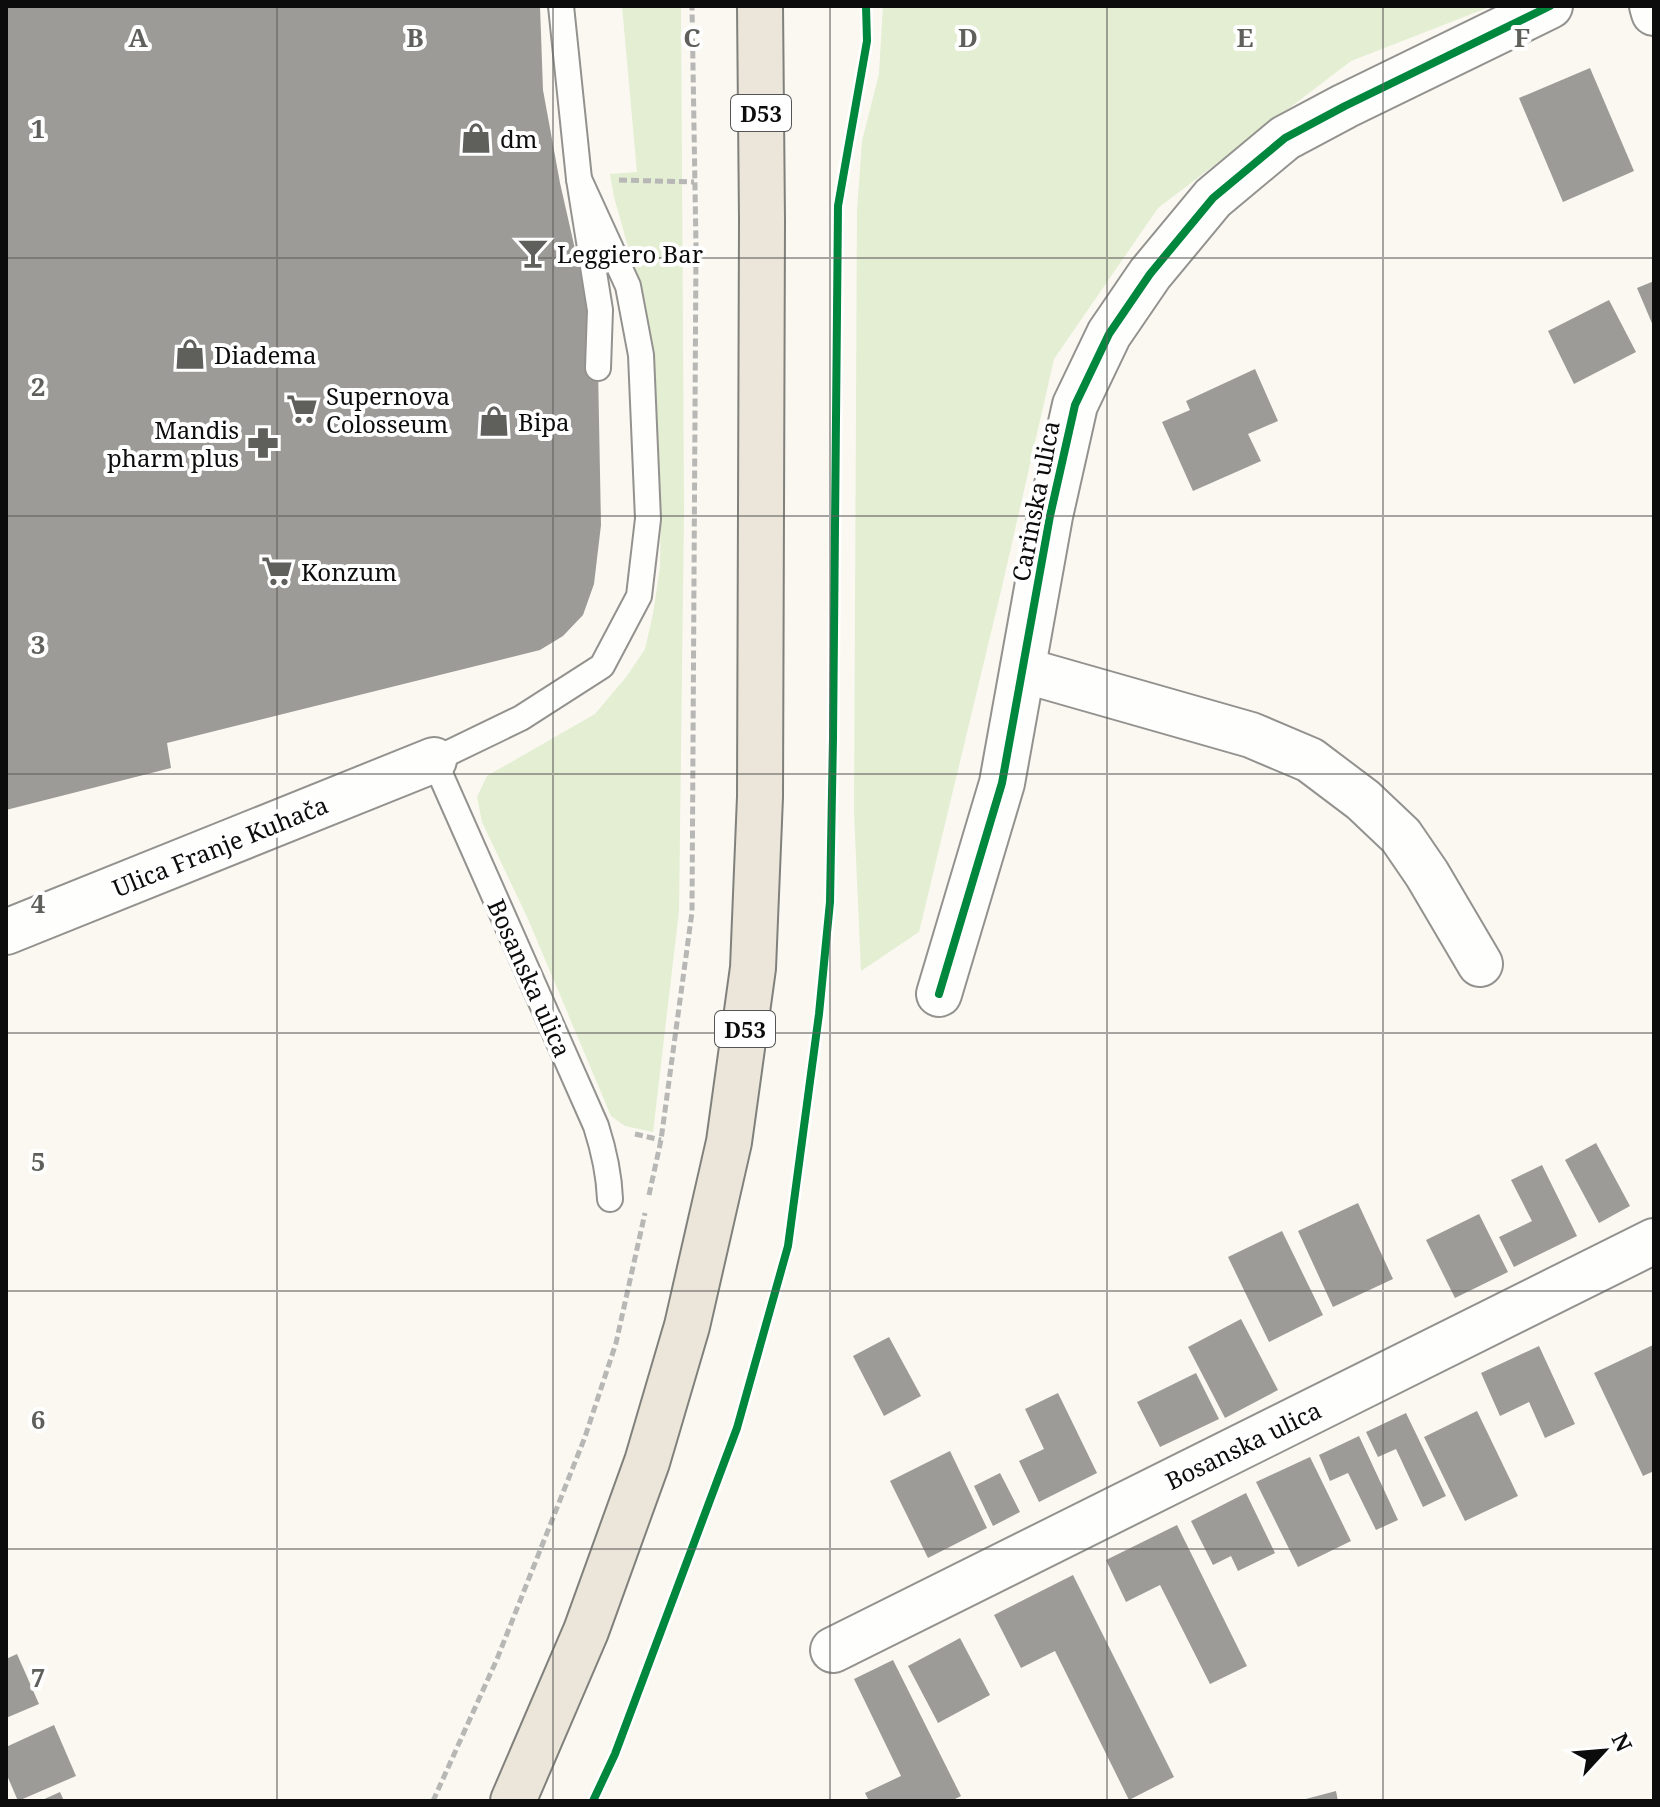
<svg xmlns="http://www.w3.org/2000/svg" width="1660" height="1807" font-family="'Noto Serif',serif">
	<style>
		.green { fill: #e3eed2 }
		.building { fill: #9d9b97 }
		.lines { fill: none; stroke-linecap: round; stroke-linejoin: round }
		.service-casing { stroke: #93928f; stroke-width: 28 }
		.minor-casing { stroke: #93928f; stroke-width: 48 }
		.primary-casing { stroke: #80807c; stroke-width: 48 }
		.path { stroke: #b7b7b6; stroke-width: 5; stroke-dasharray: 8 4; stroke-linecap: butt }
		.service { stroke: #fefefd; stroke-width: 24 }
		.minor { stroke: #fefefd; stroke-width: 44 }
		.primary { stroke: #ebe6d9; stroke-width: 44 }
		.cycleway-casing { stroke: #fff; stroke-width: 13 }
		.cycleway { stroke: #00873e; stroke-width: 8 }
		.grid { fill: none; stroke: #5f5f5c; stroke-width: 2; stroke-opacity: 0.55 }
		.labels { text-anchor: middle; dominant-baseline: central; stroke-width: 8; stroke-linejoin: round; paint-order: stroke }
		.shield { fill: #fff; stroke: #555; stroke-width: 2 }
		.shield-label { font-size: 22px; font-weight: bold; fill: #0c0c0c }
		.poi-label { font-size: 24px; fill: #0c0c0c; stroke: #fff; text-anchor: start }
		.street-label { font-size: 24px; fill: #0c0c0c; stroke: #fff }
		.grid-label { font-size: 26px; text-anchor: middle; font-weight: bold; fill: #5f5f5c; stroke: #fff; stroke-width: 8; stroke-linejoin: round; paint-order: stroke }
	</style>
	<rect width="100%" height="100%" fill="#faf8f1"/>
	<!-- green -->
	<g class="green">
		<polygon points="622,6 681,6 684,510 679,911 653,1132 625,1126 611,1116 528,919 482,822 477,797 487,776 595,714 627,676 645,649 653,614 660,567 661,508 655,383 642,296 614,197 610,174 637,172"/>
		<polygon points="883,6 1492,6 1351,61 1158,208 1054,359 1001,591 919,932 861,971 854,812 857,211 862,141 879,74"/>
	</g>
	<!-- building -->
	<g class="building">
		<polygon points="6,6 540,6 543,90 560,183 582,280 598,368 601,525 594,584 583,615 563,636 540,650 167,743 171,768 6,810"/>
		<polygon points="1590,68 1634,171 1563,202 1519,98"/>
		<polygon points="1654,281 1654,328 1637,288"/>
		<polygon points="1609,300 1636,352 1574,384 1548,331"/>
		<polygon points="1255,369 1278,421 1248,434 1261,461 1193,491 1162,422 1190,410 1186,401"/>
		<polygon points="1596,1143 1630,1206 1599,1223 1565,1160"/>
		<polygon points="1542,1165 1577,1236 1514,1267 1499,1237 1532,1221 1511,1180"/>
		<polygon points="1358,1203 1393,1279 1333,1307 1298,1231"/>
		<polygon points="1479,1214 1508,1272 1455,1298 1426,1240"/>
		<polygon points="1282,1231 1323,1315 1269,1342 1228,1257"/>
		<polygon points="1241,1319 1278,1390 1225,1418 1188,1347"/>
		<polygon points="889,1337 921,1396 884,1416 853,1356"/>
		<polygon points="1653,1345 1654,1471 1643,1476 1594,1373"/>
		<polygon points="1539,1346 1575,1424 1545,1438 1529,1402 1500,1416 1481,1373"/>
		<polygon points="1196,1373 1219,1419 1160,1447 1137,1402"/>
		<polygon points="1058,1393 1097,1473 1039,1502 1019,1461 1044,1449 1025,1409"/>
		<polygon points="1477,1411 1518,1496 1465,1521 1424,1437"/>
		<polygon points="1406,1413 1446,1496 1423,1507 1396,1449 1378,1457 1366,1432"/>
		<polygon points="1359,1436 1398,1520 1376,1530 1348,1473 1330,1481 1319,1455"/>
		<polygon points="950,1451 987,1528 928,1558 890,1481"/>
		<polygon points="1310,1457 1351,1541 1298,1567 1256,1482"/>
		<polygon points="1000,1473 1020,1512 993,1526 974,1486"/>
		<polygon points="1246,1493 1275,1553 1238,1571 1231,1556 1213,1565 1191,1521"/>
		<polygon points="1177,1525 1247,1666 1210,1684 1160,1585 1126,1602 1106,1560"/>
		<polygon points="1073,1575 1174,1777 1129,1800 1055,1651 1021,1668 994,1615"/>
		<polygon points="960,1638 990,1695 938,1723 908,1666"/>
		<polygon points="17,1654 39,1704 6,1718 6,1659"/>
		<polygon points="893,1660 961,1796 951,1801 869,1801 865,1793 901,1776 854,1679"/>
		<polygon points="54,1725 76,1776 18,1801 6,1773 6,1747"/>
		<polygon points="1336,1791 1338,1801 1302,1801 1302,1800"/>
		<polygon points="60,1792 64,1801 40,1801"/>
	</g>
	<g class="lines">
		<defs>
			<g id="service">
				<polyline points="561,6 579,179 600,310 598,368"/>
				<path d="M579,179l49,107 13,69 7,164 -9,77 -37,70 -81,52 -87,42 162,366c8,25 13,47 14,73"/>
			</g>
			<g id="minor">
				<polyline points="1652,6 1654,13"/>
				<polyline points="1023,670 1251,735 1310,760 1363,800 1401,836 1427,874 1480,964"/>
				<polyline points="6,932 434,760"/>
				<polyline points="939,994 1002,783 1050,516 1075,405 1109,334 1150,274 1213,198 1285,138 1345,106 1550,6"/>
				<polyline points="833,1650 1654,1241"/>
			</g>
			<polyline id="primary" points="513,1801 586,1631 647,1462 687,1326 729,1142 753,968 760,797 762,221 760,6"/>
		</defs>
		<!-- service casing -->
		<use href="#service" class="service-casing"/>
		<!-- minor casing -->
		<use href="#minor" class="minor-casing"/>
		<!-- primary casing -->
		<use href="#primary" class="primary-casing"/>
		<!-- path -->
		<g class="path">
			<polyline points="619,180 694,182"/>
			<polyline points="635,1134 661,1140"/>
			<polyline points="649,1195 661,1140 692,912 696,247 692,6"/>
			<polyline points="433,1801 497,1659 585,1437 616,1343 645,1213"/>
		</g>
		<!-- service -->
		<use href="#service" class="service"/>
		<!-- minor -->
		<use href="#minor" class="minor"/>
		<!-- primary -->
		<use href="#primary" class="primary"/>
		<defs>
			<g id="cycleway">
				<polyline points="939,994 1002,783 1050,516 1075,405 1109,334 1150,274 1213,198 1285,138 1345,106 1550,6"/>
				<polyline points="593,1801 615,1754 737,1428 788,1246 819,1014 830,902 833,738 838,206 867,41 866,6"/>
			</g>
		</defs>
		<!-- cycleway casing -->
		<use href="#cycleway" class="cycleway-casing"/>
		<!-- cycleway -->
		<use href="#cycleway" class="cycleway"/>
	</g>
	<!-- grid -->
	<path class="grid" d="M277,6v1795M553,6v1795M830,6v1795M1107,6v1795M1383,6v1795M6,258h1648M6,516h1648M6,774h1648M6,1033h1648M6,1291h1648M6,1549h1648"/>
	<!-- icons -->
	<defs>
		<symbol id="shop-bare" viewBox="-9 -9 18 18"><path d="M-5-2.5h2.3a2.7 3.5 0 0 1 5.4 0H5L5.5 6h-11ZM-1.5-2.5h3a1.5 2.3 0 0 0-3 0Z" fill="#5f5f5c" stroke="#fff" stroke-width="2.5" paint-order="stroke"/></symbol>
		<symbol id="bar-bare" viewBox="-9 -9 18 18"><path d="M-6-5H6L.8 .8V4.5H3.5V6h-7V4.5H-.8V.8Z" fill="#5f5f5c" stroke="#fff" stroke-width="2.5" paint-order="stroke"/></symbol>
		<symbol id="supermarket-bare" viewBox="-9 -9 18 18"><path d="M-6-5.5h2.5l.6 2H6L4.5 2H-2.5L-4.4-4H-6ZM-1.5 3.2a1.3 1.3 0 1 0 .1 0ZM3 3.2a1.3 1.3 0 1 0 .1 0Z" fill="#5f5f5c" stroke="#fff" stroke-width="2.5" paint-order="stroke"/></symbol>
		<symbol id="pharmacy-bare" viewBox="-9 -9 18 18"><path d="M-2-6h4v4h4v4h-4v4h-4v-4h-4v-4h4Z" fill="#5f5f5c" stroke="#fff" stroke-width="2.5" paint-order="stroke"/></symbol>
	</defs>
	<g fill-rule="evenodd">
		<use href="#shop-bare" x="454" y="116" width="44" height="44"/>
		<use href="#bar-bare" x="511" y="231" width="44" height="44"/>
		<use href="#shop-bare" x="168" y="332" width="44" height="44"/>
		<use href="#supermarket-bare" x="280" y="387" width="44" height="44"/>
		<use href="#shop-bare" x="472" y="399" width="44" height="44"/>
		<use href="#pharmacy-bare" x="241" y="421" width="44" height="44"/>
		<use href="#supermarket-bare" x="255" y="549" width="44" height="44"/>
	</g>
	<g class="labels">
		<!-- shield labels -->
		<g class="shield">
			<rect x="731" y="95" width="60" height="36" rx="6"/>
			<rect x="715" y="1011" width="60" height="36" rx="6"/>
		</g>
		<g class="shield-label">
			<text x="761" y="113">D53</text>
			<text x="745" y="1029">D53</text>
		</g>
		<!-- poi labels -->
		<g class="poi-label">
			<text x="500" y="138">dm</text>
			<text x="557" y="253">Leggiero Bar</text>
			<text x="214" y="354">Diadema</text>
			<text x="326" y="395">Supernova<tspan x="326" dy="28">Colosseum</tspan></text>
			<text x="518" y="421">Bipa</text>
			<text x="239" y="429" text-anchor="end">Mandis<tspan x="239" dy="28">pharm plus</tspan></text>
			<text x="301" y="571">Konzum</text>
		</g>
		<!-- street labels -->
		<g class="street-label">
			<text transform="translate(1035 501) rotate(-79)">Carinska ulica</text>
			<text transform="translate(220 846) rotate(-22)">Ulica Franje Kuhača</text>
			<text transform="translate(530 978) rotate(66)">Bosanska ulica</text>
			<text transform="translate(1243 1445) rotate(-26)">Bosanska ulica</text>
		</g>
	</g>
	<g class="grid-label">
		<text x="138" y="47">A</text>
		<text x="415" y="47">B</text>
		<text x="692" y="47">C</text>
		<text x="968" y="47">D</text>
		<text x="1245" y="47">E</text>
		<text x="1522" y="47">F</text>
		<text x="38" y="138">1</text>
		<text x="38" y="396">2</text>
		<text x="38" y="654">3</text>
		<text x="38" y="913">4</text>
		<text x="38" y="1171">5</text>
		<text x="38" y="1429">6</text>
		<text x="38" y="1687">7</text>
	</g>
	<!-- border -->
	<rect width="1660" height="1807" fill="none" stroke="#0c0c0c" stroke-width="16"/>
	<!-- north arrow -->
	<g transform="translate(1604 1751) rotate(64)" stroke="#ffffff" stroke-width="6" paint-order="stroke">
	<path d="M0-6L14 30L0 20L-14 30Z" fill="#0c0c0c"/>
	<text y="-12" font-size="22" font-weight="bold" text-anchor="middle" fill="#0c0c0c">N</text>
	</g>
</svg>
